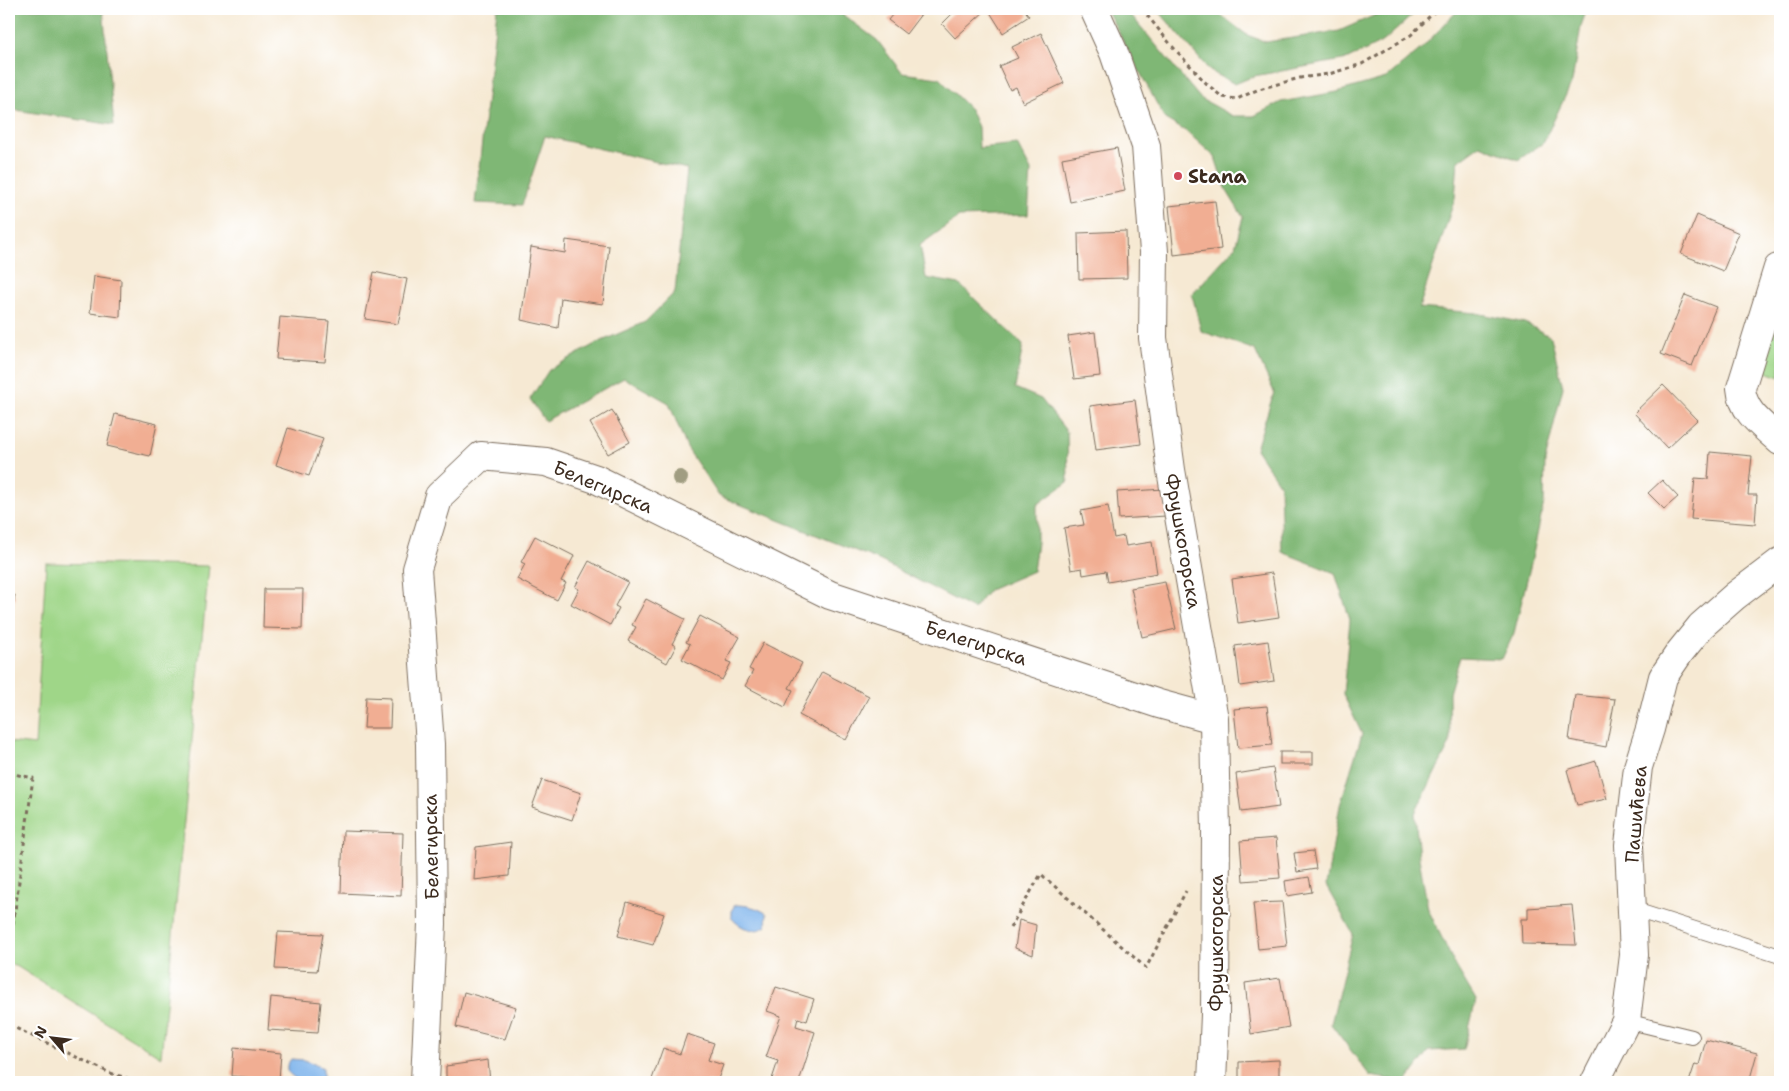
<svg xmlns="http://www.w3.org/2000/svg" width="1789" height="1091" font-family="'Shantell Sans',sans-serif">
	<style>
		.green { fill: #9fd688; stroke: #6d8053 }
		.forest { fill: #7fb774; stroke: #5d7049 }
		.water { fill: #7cb2eb; stroke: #5c6e84 }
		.building { fill: #f1ae93 }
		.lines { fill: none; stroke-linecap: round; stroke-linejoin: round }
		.lane-casing { stroke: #7c6d5d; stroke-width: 16 }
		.street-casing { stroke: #7c6d5d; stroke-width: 30 }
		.path { stroke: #7c6d5d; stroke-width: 3; stroke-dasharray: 4 4; stroke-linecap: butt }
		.lane { stroke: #fff; stroke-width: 14 }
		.street { stroke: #fff; stroke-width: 28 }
		.tree { fill: #a09d81 }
		.poi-dot { fill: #d1495b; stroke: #fff; stroke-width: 2 }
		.labels { text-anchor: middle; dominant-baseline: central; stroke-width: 4.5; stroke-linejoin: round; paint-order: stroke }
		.poi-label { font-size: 19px; font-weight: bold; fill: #3b2a1e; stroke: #fff; text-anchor: start }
		.street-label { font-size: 19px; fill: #3b2a1e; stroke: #fff }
	</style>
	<rect width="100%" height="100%" fill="#fff"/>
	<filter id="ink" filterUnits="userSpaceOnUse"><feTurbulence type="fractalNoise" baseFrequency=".02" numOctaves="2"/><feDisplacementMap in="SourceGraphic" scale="10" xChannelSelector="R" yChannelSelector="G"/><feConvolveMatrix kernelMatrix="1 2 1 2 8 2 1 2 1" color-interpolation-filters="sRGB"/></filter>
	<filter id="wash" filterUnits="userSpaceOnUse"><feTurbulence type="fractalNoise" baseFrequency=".0096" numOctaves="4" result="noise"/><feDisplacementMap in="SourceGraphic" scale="20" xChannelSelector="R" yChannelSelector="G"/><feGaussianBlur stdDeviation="1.12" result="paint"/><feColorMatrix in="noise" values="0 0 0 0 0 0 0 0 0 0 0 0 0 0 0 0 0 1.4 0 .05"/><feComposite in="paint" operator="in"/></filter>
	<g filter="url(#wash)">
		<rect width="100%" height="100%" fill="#f6e9d3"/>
		<!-- green -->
		<g class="green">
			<polygon points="1780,301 1780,377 1761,370"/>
			<polygon points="46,563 209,566 161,1057 18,967 9,964 9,742 35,745"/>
		</g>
		<!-- forest -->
		<g class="forest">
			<polygon points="9,9 103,9 114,125 9,109"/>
			<polygon points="497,9 835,9 877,40 902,73 939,78 970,109 978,127 979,148 1017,144 1031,171 1028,215 959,217 920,245 926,278 959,284 1023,345 1015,388 1041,399 1067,432 1068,482 1037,505 1037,543 1033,571 989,590 973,609 881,561 719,496 687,448 669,403 624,378 545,421 530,399 549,370 595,344 645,322 675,292 687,169 545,136 522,205 475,203"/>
			<polygon points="1106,9 1126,9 1200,98 1233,116 1254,116 1281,102 1337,92 1386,78 1422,48 1459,9 1587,9 1581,26 1572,82 1543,143 1518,160 1480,145 1458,161 1455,198 1419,308 1476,313 1525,323 1551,337 1563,387 1545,461 1544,502 1532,559 1514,633 1502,659 1460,657 1449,693 1450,743 1415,813 1419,858 1428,909 1454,963 1476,1000 1464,1049 1429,1051 1406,1082 1370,1076 1331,1024 1353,934 1326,886 1340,805 1362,734 1343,694 1350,620 1335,573 1282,552 1280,485 1256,449 1274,392 1255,350 1201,331 1192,294 1235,247 1243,217 1225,188 1215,157 1187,132 1165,119"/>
			<polygon points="1157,9 1213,9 1247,35 1266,42 1339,31 1389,9 1419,9 1384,41 1348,59 1254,76 1235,84 1210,71"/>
		</g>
		<!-- water -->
		<g class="water">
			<path d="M735,905c12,0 22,2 32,9l-1,12c-11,9 -28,1 -35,-9v-6z"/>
			<path d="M291,1059l14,1 18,8v12c-12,7 -28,1 -36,-9v-6z"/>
		</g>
		<g id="blocks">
			<!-- building -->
			<g class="building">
				<polygon points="897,9 925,9 906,34 888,20"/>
				<polygon points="957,9 983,9 985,11 955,38 942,24"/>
				<polygon points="988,9 1024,9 1029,16 1003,33"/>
				<polygon points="1041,33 1064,83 1023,103 1016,87 1010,90 999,66 1018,58 1012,47"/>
				<polygon points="1117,148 1125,191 1070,202 1062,158"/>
				<polygon points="1215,201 1221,249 1174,255 1169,206"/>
				<polygon points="1697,215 1739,233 1723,271 1681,254"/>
				<polygon points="1126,231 1127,278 1079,279 1078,233"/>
				<polygon points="566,240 609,246 603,304 561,298 558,328 521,320 531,247 565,253"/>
				<polygon points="374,272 407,279 398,324 365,319"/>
				<polygon points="94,276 121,280 120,317 90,313"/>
				<polygon points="1685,295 1716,307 1692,366 1661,354"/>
				<polygon points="280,317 329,321 325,362 276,359"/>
				<polygon points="1095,332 1100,376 1074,379 1068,336"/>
				<polygon points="1663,385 1697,420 1667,448 1634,413"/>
				<polygon points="1135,400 1141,444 1096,450 1090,406"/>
				<polygon points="612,410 630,442 608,454 590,423"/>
				<polygon points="115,414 157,424 150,456 107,446"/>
				<polygon points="288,428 323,439 309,476 276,465"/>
				<polygon points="1710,452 1752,456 1748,495 1757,495 1755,524 1691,519 1695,478 1708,479"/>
				<polygon points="1662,480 1678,497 1664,509 1648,493"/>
				<polygon points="1164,489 1166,516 1119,519 1117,492"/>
				<polygon points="1108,506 1114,538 1124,536 1126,546 1152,542 1157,573 1108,582 1106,571 1083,575 1082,568 1071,570 1064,528 1084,525 1081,511"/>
				<polygon points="535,536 574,556 561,581 566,583 557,600 517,579 525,564 521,562"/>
				<polygon points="589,561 628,582 615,606 619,608 610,625 571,604 579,589 575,587"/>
				<polygon points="1272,573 1279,617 1238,623 1232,579"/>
				<polygon points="1165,582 1176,629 1142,637 1131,588"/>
				<polygon points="264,589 303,589 302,629 263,628"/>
				<polygon points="9,594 15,595 10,623 9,623"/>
				<polygon points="646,599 685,619 672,644 676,646 667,663 628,641 636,627 632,625"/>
				<polygon points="700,616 740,637 726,661 731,663 722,680 682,659 690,644 686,642"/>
				<polygon points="1268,641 1274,681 1240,686 1235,646"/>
				<polygon points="763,643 802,663 789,688 793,690 785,707 745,686 753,671 749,669"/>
				<polygon points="822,672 869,696 846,740 799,715"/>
				<polygon points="1575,695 1615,699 1606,747 1569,740"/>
				<polygon points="366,697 391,698 390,728 364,728"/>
				<polygon points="1267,706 1272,745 1238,748 1234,709"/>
				<rect x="1280" y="752" width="33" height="12"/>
				<polygon points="1596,761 1607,799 1577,805 1567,770"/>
				<polygon points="1273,768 1279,807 1241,812 1236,774"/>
				<polygon points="542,780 581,793 572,820 532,807"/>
				<polygon points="343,831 403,833 401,896 341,893"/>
				<polygon points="1276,838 1280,878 1243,881 1240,841"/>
				<polygon points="511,842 509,876 474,880 476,847"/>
				<polygon points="1313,851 1316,869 1297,872 1294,853"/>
				<polygon points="1309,877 1312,892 1287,896 1285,881"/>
				<polygon points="627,902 664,914 653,945 618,936"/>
				<polygon points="1282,902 1287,946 1258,949 1253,903"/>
				<polygon points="1572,905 1576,945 1522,944 1521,919 1528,919 1528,908"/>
				<polygon points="1019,920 1036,925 1033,955 1015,948"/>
				<polygon points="278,932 323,934 317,971 275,969"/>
				<polygon points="1280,978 1289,1027 1251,1034 1245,983"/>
				<polygon points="776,987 814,999 807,1021 798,1018 796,1026 815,1032 799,1082 771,1082 778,1061 766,1057 781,1016 767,1011"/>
				<polygon points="464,992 516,1007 505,1039 456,1027"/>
				<polygon points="271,997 321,1002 318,1033 268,1030"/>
				<polygon points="687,1034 714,1043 708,1060 723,1065 717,1082 651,1082 663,1048 680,1054"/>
				<polygon points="1706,1040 1757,1053 1749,1082 1689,1082 1695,1064 1699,1065"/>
				<polygon points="234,1048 281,1053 279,1080 232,1076"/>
				<polygon points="488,1060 490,1082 446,1082 446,1066"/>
				<polygon points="1279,1060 1279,1082 1239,1082 1239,1062"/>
			</g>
		</g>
	</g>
	<g filter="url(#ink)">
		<use href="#blocks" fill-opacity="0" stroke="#7c6d5d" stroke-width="1"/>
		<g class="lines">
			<defs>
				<g id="lane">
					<polyline points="1632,909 1780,956"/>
					<polyline points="1626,1021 1692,1037"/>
				</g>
				<g id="street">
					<polyline points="1094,9 1114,53 1146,146 1154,252 1153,338 1171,470 1214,719 1216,832 1215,1015 1212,1082"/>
					<path d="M1778,268l-37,120c2,25 22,37 39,53"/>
					<polyline points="425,1082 432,924 430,744 417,569 439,496 481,456 546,462 596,479 830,595 1159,704 1214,719"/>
					<polyline points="1595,1082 1626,1021 1634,955 1629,845 1638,767 1650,729 1663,677 1680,652 1701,626 1735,596 1780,562"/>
				</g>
			</defs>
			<!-- lane casing -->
			<use href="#lane" class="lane-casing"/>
			<!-- street casing -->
			<use href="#street" class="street-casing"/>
			<!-- path -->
			<g class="path">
				<polyline points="1142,9 1172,46 1206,83 1222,97 1237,99 1259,89 1300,78 1329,74 1362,64 1411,35 1437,9"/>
				<polyline points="9,773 33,778 9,955"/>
				<polyline points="1010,928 1041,874 1146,968 1186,891"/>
				<polyline points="9,1025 110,1073 140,1082"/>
			</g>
			<!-- lane -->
			<use href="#lane" class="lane"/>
			<!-- street -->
			<use href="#street" class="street"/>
		</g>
		<!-- trees -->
		<circle class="tree" cx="680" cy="478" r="8"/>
	</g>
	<!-- markers -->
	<circle class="poi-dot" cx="1178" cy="176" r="5"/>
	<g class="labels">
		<!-- poi labels -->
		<g class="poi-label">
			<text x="1188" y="176">Stana</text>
		</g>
		<!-- street labels -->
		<g class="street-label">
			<text transform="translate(603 487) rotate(23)">Белегирска</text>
			<text transform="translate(1183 541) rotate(80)">Фрушкогорска</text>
			<text transform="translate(976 643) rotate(18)">Белегирска</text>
			<text transform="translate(1636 814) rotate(-85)">Пашићева</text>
			<text transform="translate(431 847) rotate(-91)">Белегирска</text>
			<text transform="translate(1216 943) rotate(-90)">Фрушкогорска</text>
		</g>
	</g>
	<!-- margin -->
	<rect width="1789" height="1091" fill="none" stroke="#fff" stroke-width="30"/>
	<!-- north arrow -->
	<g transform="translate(52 1038) rotate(298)" stroke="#ffffff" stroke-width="4" paint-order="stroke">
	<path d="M0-4L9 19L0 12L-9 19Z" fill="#3b2a1e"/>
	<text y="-8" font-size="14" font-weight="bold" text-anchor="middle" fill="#3b2a1e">N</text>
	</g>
</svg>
